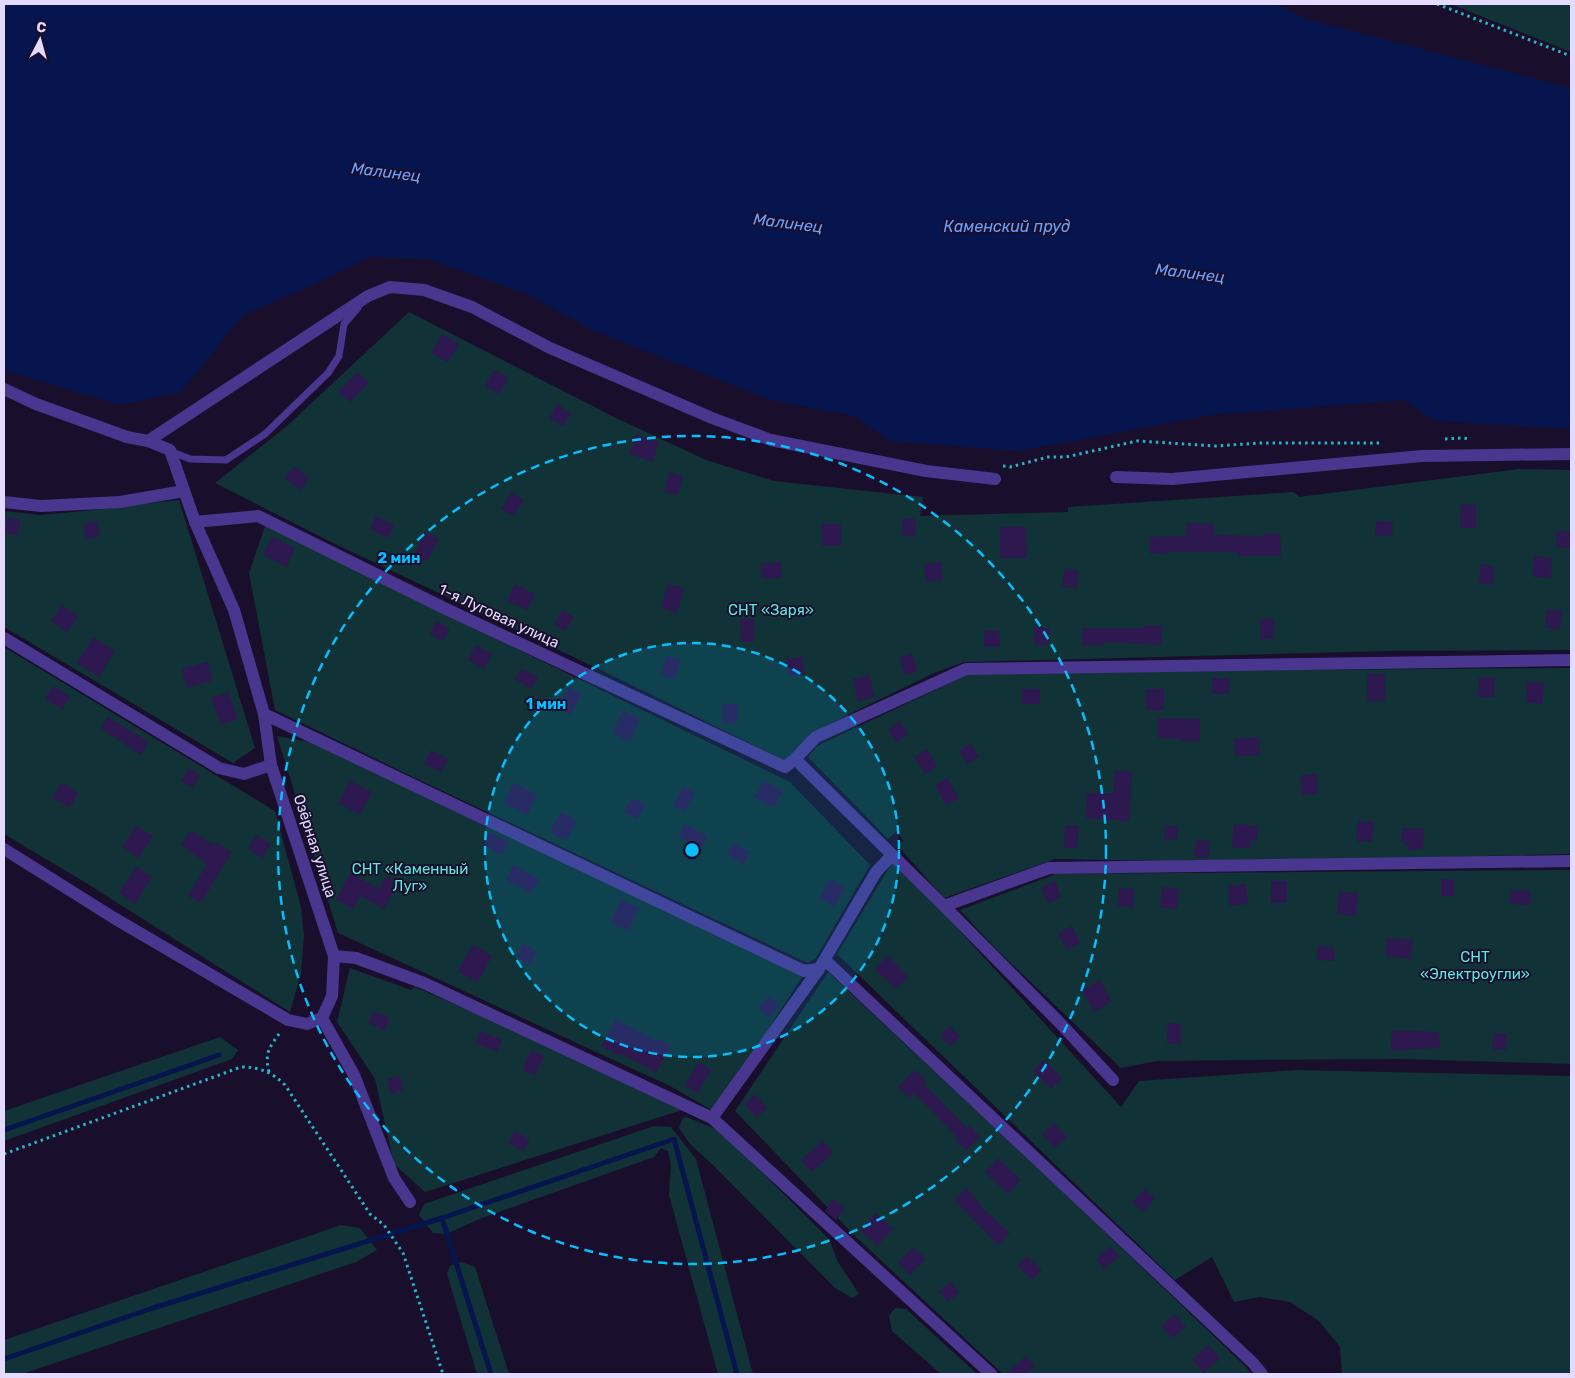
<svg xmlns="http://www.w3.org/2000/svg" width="1575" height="1378" font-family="Rubik,sans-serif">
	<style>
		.green { fill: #113237 }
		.water { fill: #06154e }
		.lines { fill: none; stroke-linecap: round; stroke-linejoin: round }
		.stream { stroke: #06154e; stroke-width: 5 }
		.building { fill: #2d194f }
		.path { stroke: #26b7c7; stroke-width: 3; stroke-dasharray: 2.5 4; stroke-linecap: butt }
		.service { stroke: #48368f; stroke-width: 7 }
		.minor { stroke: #48368f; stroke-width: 12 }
		.ring { fill: none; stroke: #06bfff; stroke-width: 2.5; stroke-dasharray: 9 6 }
		.labels { text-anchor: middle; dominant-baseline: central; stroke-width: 4; stroke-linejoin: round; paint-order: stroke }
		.park-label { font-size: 15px; fill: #5beadd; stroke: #190f2c }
		.street-label { font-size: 15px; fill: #e4daff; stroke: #190f2c }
		.water-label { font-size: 16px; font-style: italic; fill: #68a1ff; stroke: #190f2c }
		.centre { fill: #06bfff; stroke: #190f2c; stroke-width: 2.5 }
		.ring-label { font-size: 15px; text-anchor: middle; font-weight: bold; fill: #06bfff; stroke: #190f2c; stroke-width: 4; stroke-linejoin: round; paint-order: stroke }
	</style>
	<rect width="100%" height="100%" fill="#190f2c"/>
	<!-- green -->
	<g class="green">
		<polygon points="1449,4 1571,4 1571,52 1453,5"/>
		<polygon points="409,312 614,417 706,460 774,481 923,497 920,516 1068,512 1068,507 1294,492 1299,497 1519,469 1571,470 1571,650 1387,651 964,662 934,673 813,732 786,761 603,671 327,540 215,483 287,426"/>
		<polygon points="179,500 255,748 233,763 4,627 4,511 40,515 74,512"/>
		<polygon points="265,526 790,782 870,865 816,958 808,963 797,958 411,776 275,710 249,573"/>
		<polygon points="4,647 275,811 301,907 304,935 301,973 290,1012 86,883 4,834"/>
		<polygon points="1571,668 1571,854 1212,862 1055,859 944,898 898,846 903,840 896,832 888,839 808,757 817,746 969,674 1180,671"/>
		<polygon points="277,736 321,744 802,977 759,1043 712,1110 670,1086 338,933"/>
		<polygon points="892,863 947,917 1121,1107 1139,1081 1296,1070 1571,1076 1571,1374 1342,1374 1340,1347 1319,1321 1290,1302 1259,1297 1234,1302 1212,1257 1175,1280 837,954"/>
		<polygon points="1571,870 1571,1064 1402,1059 1247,1060 1157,1061 1121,1068 995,948 960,910 1056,874"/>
		<polygon points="350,968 411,990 415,987 523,1034 682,1110 425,1192 394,1164 375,1079 337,1022"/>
		<polygon points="828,972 1063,1192 1247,1368 1251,1374 1003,1374 857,1238 735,1111"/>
		<polygon points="220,1037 238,1050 232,1059 4,1141 4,1111"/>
		<polygon points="687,1117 720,1131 829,1239 838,1262 859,1294 852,1298 835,1288 714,1166 690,1144 679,1128 683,1118"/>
		<polygon points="654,1126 671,1127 696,1159 753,1374 718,1374 669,1195 671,1165 668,1151 661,1148 654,1157 482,1218 446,1234 433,1233 419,1215 424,1204"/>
		<polygon points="341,1225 360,1228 377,1250 356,1262 22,1374 4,1374 4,1340"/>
		<polygon points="462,1262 475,1267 509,1374 477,1374 447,1274 450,1266"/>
		<polygon points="895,1308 906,1309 977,1374 941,1374 892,1331 889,1316"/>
	</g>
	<!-- water -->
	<polygon class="water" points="4,4 1275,4 1306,19 1571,88 1571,429 1436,421 1403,400 1212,415 1019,451 890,441 854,416 771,400 590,329 527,294 428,259 369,257 306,288 243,315 181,392 121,405 6,371 4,369"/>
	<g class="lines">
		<!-- stream -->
		<g class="stream">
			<polyline points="4,1130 219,1055"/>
			<polyline points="442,1218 491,1374"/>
			<polyline points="4,1359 150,1309 442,1218 674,1139 737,1374"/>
		</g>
	</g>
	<!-- building -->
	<g class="building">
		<polygon points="442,334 459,344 448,362 431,353"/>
		<polygon points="494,370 509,378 499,394 485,386"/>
		<polygon points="357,372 369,382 350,402 338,392"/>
		<polygon points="557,404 571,413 563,426 549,418"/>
		<polygon points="636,434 659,442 653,462 629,454"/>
		<polygon points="294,466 309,478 300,490 285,478"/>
		<polygon points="669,472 683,476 678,495 664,492"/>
		<polygon points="512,492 524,500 514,516 501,509"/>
		<polygon points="1461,504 1476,505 1476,528 1460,528"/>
		<polygon points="376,516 394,525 388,538 370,529"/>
		<polygon points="7,518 20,519 19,535 5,534"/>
		<polygon points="903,518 916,519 915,536 902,535"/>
		<polygon points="97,521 100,536 86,539 83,524"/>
		<polygon points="1376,521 1393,522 1392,536 1375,535"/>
		<polygon points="1187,523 1214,524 1214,535 1265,536 1265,533 1280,533 1281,556 1238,556 1238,552 1167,552 1167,554 1150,554 1149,537 1186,536"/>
		<rect x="822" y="524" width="19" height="22"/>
		<polygon points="1000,527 1026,527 1027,558 1000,558"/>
		<polygon points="1557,531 1571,532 1571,548 1556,547"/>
		<polygon points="425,532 439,539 427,561 414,554"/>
		<polygon points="272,537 295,548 287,567 263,555"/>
		<polygon points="1534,556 1552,558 1551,578 1533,577"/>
		<polygon points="780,562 782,577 762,579 760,564"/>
		<polygon points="941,562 943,580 927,582 924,564"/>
		<polygon points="1481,564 1494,566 1493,584 1479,583"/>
		<polygon points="1065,568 1079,571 1076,589 1062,586"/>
		<polygon points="515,584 535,594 527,610 507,601"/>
		<polygon points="668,584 684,588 677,613 661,608"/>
		<polygon points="62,605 78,616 67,632 51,621"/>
		<polygon points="1547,609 1562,611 1559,630 1545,627"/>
		<polygon points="562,610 574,617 565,631 554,624"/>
		<polygon points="740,619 754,619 754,642 741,642"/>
		<rect x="1260" y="619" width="14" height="20"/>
		<polygon points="436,621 450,629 443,641 430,634"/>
		<polygon points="1145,625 1162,626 1161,645 1105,642 1105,645 1082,645 1082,628 1145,628"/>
		<polygon points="1034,627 1049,628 1049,645 1034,644"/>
		<polygon points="984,631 999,631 1000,647 984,647"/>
		<polygon points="93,637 115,651 99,677 77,663"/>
		<polygon points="476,645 492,654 484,669 468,660"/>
		<polygon points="912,653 918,671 905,675 899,658"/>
		<polygon points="666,656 681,660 675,679 661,675"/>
		<polygon points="802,657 804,674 789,676 787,659"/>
		<polygon points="208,662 213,680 187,688 182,669"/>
		<polygon points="522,668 538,677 531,689 515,679"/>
		<rect x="1367" y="674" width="18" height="27"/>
		<polygon points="869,675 875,697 858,702 853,679"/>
		<polygon points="1479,677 1495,678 1494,697 1478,697"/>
		<polygon points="1212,678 1230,678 1229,694 1212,694"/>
		<polygon points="1527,682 1544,683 1542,704 1526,702"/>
		<polygon points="53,686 70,696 62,709 45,699"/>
		<polygon points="568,687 582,694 571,715 558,708"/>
		<rect x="1022" y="689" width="18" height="15"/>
		<rect x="1146" y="689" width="18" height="21"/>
		<polygon points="228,692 238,719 221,725 211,698"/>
		<polygon points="723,704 738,704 737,724 722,723"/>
		<polygon points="623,711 640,719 630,742 612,733"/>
		<polygon points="108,717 149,742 141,755 100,728"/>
		<polygon points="1158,718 1200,719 1200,741 1181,741 1181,739 1158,738"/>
		<polygon points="900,721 909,734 896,742 888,729"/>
		<polygon points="1259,737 1260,755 1235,756 1234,739"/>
		<polygon points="971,744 979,757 967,764 959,750"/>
		<polygon points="927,749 937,766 925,774 914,757"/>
		<polygon points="431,750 448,759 441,772 424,764"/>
		<polygon points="189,768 200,775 193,788 181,781"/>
		<polygon points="1115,770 1132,772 1129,821 1086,818 1087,793 1113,793"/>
		<polygon points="1317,774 1318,794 1302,795 1301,775"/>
		<polygon points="947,778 959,798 946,805 935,785"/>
		<polygon points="350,781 372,792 360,815 338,803"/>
		<polygon points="764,781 783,791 774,808 754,797"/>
		<polygon points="62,783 78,793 70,808 52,798"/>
		<polygon points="514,783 537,795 527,815 504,803"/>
		<polygon points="683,787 695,793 684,812 673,805"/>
		<polygon points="632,798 645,805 637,819 624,812"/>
		<polygon points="561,812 577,821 566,841 550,832"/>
		<polygon points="1358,821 1374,822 1372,842 1356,841"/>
		<polygon points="685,824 708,836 701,848 679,837"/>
		<polygon points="1234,824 1258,826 1257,841 1251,840 1250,848 1232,847"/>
		<polygon points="1065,825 1079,826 1077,848 1064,847"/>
		<polygon points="1165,825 1178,827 1177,840 1164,839"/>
		<polygon points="136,826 153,836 139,858 122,847"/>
		<polygon points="1402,828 1424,829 1423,848 1409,851 1408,845 1401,842"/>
		<polygon points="191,830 214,845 216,842 232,852 201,903 188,896 207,864 181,845"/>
		<polygon points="490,832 509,842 502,855 483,845"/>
		<polygon points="256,835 271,844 263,858 248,849"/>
		<polygon points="1196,840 1210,841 1208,858 1194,857"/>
		<polygon points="733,843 750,852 744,864 727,855"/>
		<polygon points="513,865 539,879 531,893 506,880"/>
		<polygon points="136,867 152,877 135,904 119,893"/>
		<polygon points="350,873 379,889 386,876 398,883 384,909 360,896 353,909 336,900"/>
		<polygon points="830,879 845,888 834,907 819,898"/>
		<polygon points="1441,879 1454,880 1454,896 1441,896"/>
		<polygon points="1055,881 1061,897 1048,903 1041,887"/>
		<rect x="1271" y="881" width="16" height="22"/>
		<polygon points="1246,884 1248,904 1230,906 1228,886"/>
		<polygon points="1162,887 1179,889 1177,909 1160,907"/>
		<polygon points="1119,888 1134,889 1133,907 1118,906"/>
		<polygon points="1511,890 1531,891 1530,905 1510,904"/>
		<polygon points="1339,892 1358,893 1356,916 1337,914"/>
		<polygon points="621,899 639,908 628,931 610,923"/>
		<polygon points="1072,926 1080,943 1066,950 1058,933"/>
		<polygon points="1387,938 1413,940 1411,959 1385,956"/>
		<polygon points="523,944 537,951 530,965 516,957"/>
		<polygon points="473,945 492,956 478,982 458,971"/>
		<polygon points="1318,946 1335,948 1334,961 1317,960"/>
		<polygon points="888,956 908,977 896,989 875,969"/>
		<polygon points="1100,980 1112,1002 1094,1012 1082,990"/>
		<polygon points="770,996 780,1006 768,1018 758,1007"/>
		<polygon points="374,1011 390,1018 385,1031 368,1023"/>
		<polygon points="616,1019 656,1041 658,1038 671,1046 656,1073 622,1054 620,1056 601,1046"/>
		<polygon points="1168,1023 1181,1024 1181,1044 1167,1043"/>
		<polygon points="950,1026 960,1037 950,1046 940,1035"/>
		<polygon points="1392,1030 1439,1032 1440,1048 1408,1049 1408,1051 1391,1050"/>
		<polygon points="480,1031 502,1040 497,1052 475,1043"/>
		<polygon points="1493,1033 1507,1034 1506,1050 1492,1049"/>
		<polygon points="531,1050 544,1056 535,1076 522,1070"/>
		<polygon points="1044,1060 1062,1078 1051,1089 1033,1071"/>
		<polygon points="698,1062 711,1070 698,1093 685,1086"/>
		<polygon points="915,1070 926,1081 924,1084 967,1128 970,1126 980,1137 966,1151 955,1139 957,1137 914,1093 909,1098 898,1087"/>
		<polygon points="400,1076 404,1090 390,1094 387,1079"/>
		<polygon points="755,1094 767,1108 757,1117 744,1104"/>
		<polygon points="1054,1123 1067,1137 1055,1148 1042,1134"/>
		<polygon points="515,1131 530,1140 524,1151 508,1143"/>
		<polygon points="823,1141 833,1153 812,1172 801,1160"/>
		<polygon points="998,1158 1021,1180 1008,1194 985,1172"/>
		<polygon points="966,1188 981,1204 980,1206 1010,1233 998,1245 954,1200"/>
		<polygon points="1145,1189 1155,1199 1143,1212 1132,1202"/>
		<polygon points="833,1199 845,1208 836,1220 825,1211"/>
		<polygon points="876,1213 893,1229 877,1246 860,1230"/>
		<polygon points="1110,1246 1120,1256 1105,1269 1096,1259"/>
		<polygon points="913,1247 926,1259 910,1275 898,1263"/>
		<polygon points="1027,1256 1042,1270 1032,1280 1017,1266"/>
		<polygon points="951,1282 959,1293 948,1302 939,1292"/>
		<polygon points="1174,1314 1186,1327 1173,1338 1161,1326"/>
		<polygon points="1209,1345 1220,1359 1203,1373 1192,1359"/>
		<polygon points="1026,1356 1035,1367 1026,1374 1005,1374"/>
	</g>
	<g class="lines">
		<!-- path -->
		<g class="path">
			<polyline points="1437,4 1571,56"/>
			<polyline points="1445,439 1461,438 1471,439"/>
			<polyline points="1003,466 1010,467 1048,457 1066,457 1137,441 1216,446 1260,443 1381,443"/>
			<path d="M269,1072c-5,-20 1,-25 12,-41"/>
			<path d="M4,1154l237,-87c18,0 31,5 44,18l85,129 14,11 19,28 40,121"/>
		</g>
		<!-- service -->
		<polyline class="service" points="170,451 190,459 226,460 265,434 328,373 339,356 344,324 358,308"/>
		<!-- minor -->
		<g class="minor">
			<polyline points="4,389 36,404 127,437 148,441 170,450 195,522 234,610 264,714 271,765 334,956 332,996 322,1018"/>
			<polyline points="148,441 368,296 390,287 424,290 472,307 550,348 712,418 771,440 926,471 995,479"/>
			<polyline points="1116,477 1172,479 1422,456 1571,454"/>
			<polyline points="4,502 41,506 120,502 184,491"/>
			<polyline points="195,522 258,516 444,608 785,767 795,759 816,737 966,669 1571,660"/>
			<polyline points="4,638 219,768 244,774 271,765"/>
			<polyline points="264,714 804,971 819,969 876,872 892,855"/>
			<polyline points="795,759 944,906 1049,868 1571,861"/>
			<polyline points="4,849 114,918 288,1020 307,1024 322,1018"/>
			<polyline points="944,906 1059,1022 1113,1080"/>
			<polyline points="334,956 356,958 424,983 712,1118 991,1374"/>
			<polyline points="825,960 1253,1363 1262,1374"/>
			<polyline points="322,1018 354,1075 394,1178 410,1202"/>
			<polyline points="712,1118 819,969"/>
		</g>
	</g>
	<!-- distance rings -->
	<circle cx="692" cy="850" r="207" fill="#06bfff" fill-opacity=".12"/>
	<g class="ring">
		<circle cx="692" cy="850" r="207"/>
		<circle cx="692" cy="850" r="414"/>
	</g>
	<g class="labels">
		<!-- park labels -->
		<g class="park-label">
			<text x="771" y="610">СНТ «Заря»</text>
			<text x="410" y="869">СНТ «Каменный<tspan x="410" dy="17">Луг»</tspan></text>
			<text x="1475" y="957">СНТ<tspan x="1475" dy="17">«Электроугли»</tspan></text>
		</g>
		<!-- street labels -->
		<g class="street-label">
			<text transform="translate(499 616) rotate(25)">1-я Луговая улица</text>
			<text transform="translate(315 846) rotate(72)">Озёрная улица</text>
		</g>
		<!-- water labels -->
		<g class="water-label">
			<text transform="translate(386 172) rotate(7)">Малинец</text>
			<text transform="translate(788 223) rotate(7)">Малинец</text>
			<text x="1007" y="226">Каменский пруд</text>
			<text transform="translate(1190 273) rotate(7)">Малинец</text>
		</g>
	</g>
	<circle cx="692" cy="850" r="8" class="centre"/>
	<g class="ring-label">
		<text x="399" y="563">2 мин</text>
		<text x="546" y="709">1 мин</text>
	</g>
	<!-- border -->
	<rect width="1575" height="1378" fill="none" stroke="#e4daff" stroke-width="10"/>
	<!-- north arrow -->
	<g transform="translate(40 40) rotate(6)" stroke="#190f2c" stroke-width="4" paint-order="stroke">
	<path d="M0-4L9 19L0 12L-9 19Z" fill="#e4daff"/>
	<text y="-8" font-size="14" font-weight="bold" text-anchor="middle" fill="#e4daff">С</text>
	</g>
</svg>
